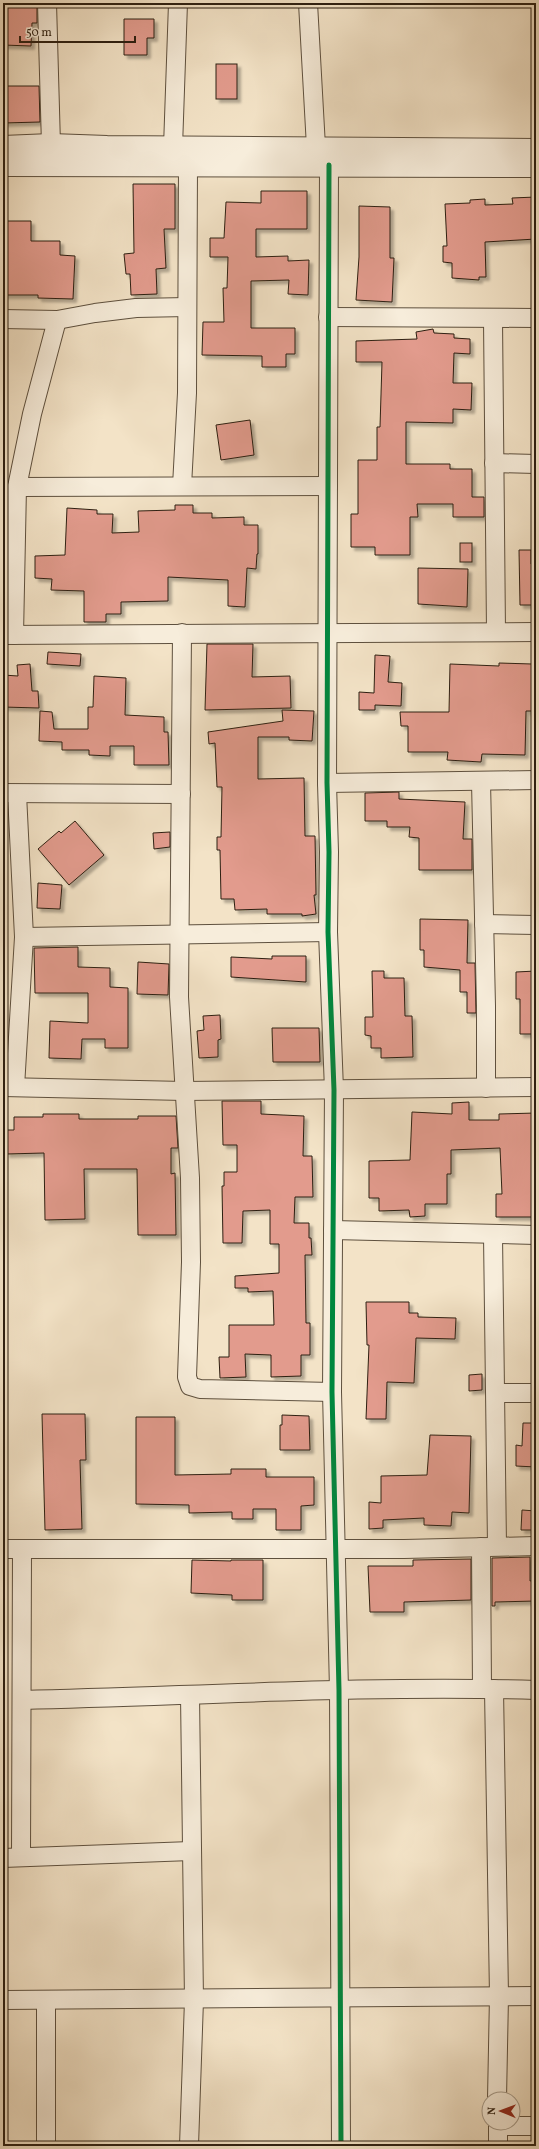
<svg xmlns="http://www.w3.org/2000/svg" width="539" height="2149" font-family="Vollkorn,serif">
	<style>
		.building { fill: #e29b8d; stroke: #2d1f11; filter: url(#shadow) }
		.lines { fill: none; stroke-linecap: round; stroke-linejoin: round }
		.minor-casing { stroke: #5e503e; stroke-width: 20 }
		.tertiary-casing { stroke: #5e503e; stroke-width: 24 }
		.minor { stroke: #f7eddb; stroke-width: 18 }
		.tertiary { stroke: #f7eddb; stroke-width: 22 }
		.cycleway-casing { stroke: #f7eddb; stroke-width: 8 }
		.cycleway { stroke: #00873e; stroke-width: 5 }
	</style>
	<defs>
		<filter id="shadow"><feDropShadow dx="3.5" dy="3.5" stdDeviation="1" flood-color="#0004"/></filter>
	</defs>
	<rect width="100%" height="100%" fill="#f3e3c7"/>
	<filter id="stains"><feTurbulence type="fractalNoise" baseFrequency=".005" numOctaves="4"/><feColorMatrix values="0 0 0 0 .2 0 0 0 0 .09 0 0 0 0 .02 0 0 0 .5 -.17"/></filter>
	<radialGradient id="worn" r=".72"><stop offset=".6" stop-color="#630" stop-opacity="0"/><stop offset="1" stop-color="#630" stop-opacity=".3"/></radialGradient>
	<!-- building -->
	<g class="building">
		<polygon points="4,3 37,3 37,23 32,23 31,46 3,45"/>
		<polygon points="124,19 154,19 154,38 147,38 147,55 124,55"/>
		<rect x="216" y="64" width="21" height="35"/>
		<polygon points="3,86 39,86 40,122 3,123"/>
		<polygon points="133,184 175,184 175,229 164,229 166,268 156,269 157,294 131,295 130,274 126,274 124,254 134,253"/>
		<polygon points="261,191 307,191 307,229 256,229 256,257 288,256 288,261 309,260 308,295 288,294 289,280 251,281 251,328 295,328 295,354 286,354 286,367 262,367 262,356 202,355 203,322 224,322 223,288 227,288 228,257 210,257 210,238 224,238 226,202 261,203"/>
		<polygon points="536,197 536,239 485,242 486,277 479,277 479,280 452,278 452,263 443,262 443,246 447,246 445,204 470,203 470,200 485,199 485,205 513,204 512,198"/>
		<polygon points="359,206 390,207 390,258 394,258 392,302 356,300 359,257"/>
		<polygon points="3,221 31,221 31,241 60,241 60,255 75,256 73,299 38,298 38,295 3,295"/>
		<polygon points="433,329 434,333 454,334 454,338 470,339 470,354 454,353 453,383 472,383 471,410 453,409 453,423 406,422 406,464 450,464 450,469 472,469 472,497 484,497 484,517 453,517 453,504 417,504 418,517 410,517 410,555 375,555 375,547 351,547 351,514 358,514 358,460 377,460 377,427 380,427 382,362 356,362 356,341 417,339 416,332"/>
		<polygon points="250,420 254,455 221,460 216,425"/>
		<polygon points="175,505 193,505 193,513 212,513 212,518 244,517 244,525 258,525 258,554 257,554 256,569 247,568 245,607 228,606 228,580 168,577 168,601 121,602 121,614 106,614 106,622 84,622 84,591 51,590 52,579 35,578 35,556 65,555 67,508 97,510 97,514 113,514 112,533 139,532 138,511 175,510"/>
		<rect x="460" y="543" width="12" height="19"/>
		<polygon points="519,550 531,550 531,564 536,564 536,605 520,605"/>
		<polygon points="418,568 468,569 467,607 418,604"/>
		<polygon points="207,644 253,644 252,677 290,676 291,708 205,710"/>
		<polygon points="48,652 81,654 80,666 47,664"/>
		<polygon points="375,655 390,656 388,682 402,683 401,706 375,705 375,710 359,710 359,692 374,693"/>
		<polygon points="499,663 532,664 533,711 526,711 525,755 482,754 481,762 447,760 448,752 408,752 408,726 401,726 400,712 449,712 450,664 499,666"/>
		<polygon points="30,664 32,691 38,691 39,708 3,707 3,675 18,676 17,665"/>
		<polygon points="94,676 126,678 125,715 164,717 164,732 168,732 169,765 134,765 134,746 110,746 110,756 89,755 89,750 62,750 62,742 39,741 40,711 52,712 54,729 88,729 88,707 93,707"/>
		<polygon points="282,710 314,711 312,741 289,740 289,737 258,737 258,779 304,778 305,836 315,836 316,895 314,895 316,914 302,916 302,914 267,914 267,909 235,910 234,899 221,899 220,850 217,850 217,837 221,837 222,787 217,787 215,743 209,744 208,732 283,721"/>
		<polygon points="399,792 399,799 465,802 463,839 472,839 472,870 419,870 419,838 409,837 410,827 387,827 387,821 365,821 365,793"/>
		<polygon points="75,821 104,855 69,885 38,849 59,831 61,833"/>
		<polygon points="170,832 170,847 154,849 153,833"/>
		<polygon points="38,883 62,885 60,909 37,908"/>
		<polygon points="420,919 468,920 467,963 475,963 476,1013 467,1013 467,992 460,992 460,970 424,967 424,950 420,950"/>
		<polygon points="78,947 78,967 110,968 110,987 128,988 128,1048 105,1048 105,1039 82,1039 81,1059 49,1058 50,1021 88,1023 88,993 35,993 34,948"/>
		<polygon points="272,956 306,956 306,982 231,977 231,957 272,959"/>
		<polygon points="138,962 169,964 168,995 137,994"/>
		<polygon points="372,971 384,971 384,978 404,978 405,1016 412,1016 413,1057 381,1058 381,1048 371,1048 371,1036 365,1035 365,1017 373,1017"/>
		<polygon points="536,971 536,1034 520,1034 520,999 516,999 516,972"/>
		<polygon points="220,1015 221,1039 218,1040 218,1057 199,1058 197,1031 204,1030 203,1016"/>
		<polygon points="272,1028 319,1028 320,1062 273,1062"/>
		<polygon points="222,1101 261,1101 261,1114 304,1116 303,1156 312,1156 313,1197 295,1197 294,1223 309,1223 309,1238 311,1238 312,1255 305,1255 306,1323 310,1323 310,1355 301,1355 301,1376 271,1377 271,1355 245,1354 246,1377 220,1378 219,1357 229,1357 229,1325 274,1325 273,1291 248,1292 248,1288 235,1288 235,1276 279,1273 279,1244 270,1244 270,1210 243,1211 242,1243 223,1243 222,1186 224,1186 224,1172 237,1172 237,1145 223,1145"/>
		<polygon points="469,1102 469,1120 499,1120 499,1114 536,1113 536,1165 533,1165 533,1194 536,1194 536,1217 496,1217 496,1194 502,1194 500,1148 451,1150 451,1174 447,1174 447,1204 425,1204 425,1216 410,1217 409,1210 379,1211 379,1198 369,1198 369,1161 410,1160 412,1112 452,1114 452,1103"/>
		<polygon points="43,1114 79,1114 79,1119 138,1119 138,1116 176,1116 178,1148 171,1148 171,1174 175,1173 176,1235 138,1235 137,1169 84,1169 85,1219 45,1220 44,1153 6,1154 6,1130 14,1130 14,1117 43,1117"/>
		<polygon points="366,1302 409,1302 409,1313 418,1313 418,1317 456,1318 455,1339 416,1338 414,1383 387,1382 386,1419 366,1419 369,1345 367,1345"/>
		<polygon points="482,1374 482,1390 469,1391 469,1375"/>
		<polygon points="42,1414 85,1414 86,1460 80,1460 82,1529 45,1530"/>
		<polygon points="282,1415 309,1416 310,1450 280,1450 280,1425 282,1425"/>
		<polygon points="136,1417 175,1417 175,1475 231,1474 231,1469 266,1469 266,1477 314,1477 314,1505 301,1506 301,1530 276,1530 276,1509 253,1509 253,1519 232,1519 232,1512 189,1513 189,1505 136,1504"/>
		<polygon points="523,1423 536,1423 536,1467 516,1466 516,1445 522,1446"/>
		<polygon points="430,1435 471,1436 469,1513 452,1512 451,1526 424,1525 424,1518 383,1520 383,1528 369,1529 369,1502 381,1503 381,1476 427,1475"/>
		<polygon points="522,1510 536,1511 536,1530 521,1530"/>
		<polygon points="530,1557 530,1581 536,1580 536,1601 495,1602 495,1606 492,1606 492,1558"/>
		<polygon points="471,1559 471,1600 404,1602 404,1612 370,1612 368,1566 413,1566 413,1560"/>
		<polygon points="192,1560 231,1561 231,1560 263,1560 263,1600 232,1600 232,1595 191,1593"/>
	</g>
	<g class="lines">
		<defs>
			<g id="minor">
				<polyline points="47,3 51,145"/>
				<polyline points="308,3 316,147"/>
				<polyline points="173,147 178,3"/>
				<polyline points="329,165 327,783 329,852 328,932 334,1090 332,1392 339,1690 341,2146"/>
				<polyline points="328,317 536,318"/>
				<polyline points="3,319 57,320 95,313 136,308 187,307"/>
				<polyline points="493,319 496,632"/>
				<polyline points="494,463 536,464"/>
				<polyline points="182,486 187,393 188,166"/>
				<polyline points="17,487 328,486"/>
				<polyline points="182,633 179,997 190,1178 191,1262 187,1377 190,1386 200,1389 332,1392"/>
				<polyline points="3,635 536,632"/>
				<polyline points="14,635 17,487 32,414 57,320"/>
				<polyline points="481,782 486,1006 486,1088"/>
				<polyline points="327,783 536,780"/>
				<polyline points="3,793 181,794"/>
				<polyline points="484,924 536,925"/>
				<polyline points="24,937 328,932"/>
				<polyline points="3,1087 184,1091 536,1087"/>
				<polyline points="15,1087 24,937 17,794"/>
				<polyline points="333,1230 536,1235"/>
				<polyline points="493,1235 497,1546"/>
				<polyline points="496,1393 536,1393"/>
				<polyline points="481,1547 482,1689"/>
				<polyline points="3,1549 404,1549 536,1546"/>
				<polyline points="494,1689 499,1996 497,2099"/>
				<path d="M23,1700c171,-4 342,-15 513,-10"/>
				<polyline points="21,1857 22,1549"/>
				<polyline points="3,1858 191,1851"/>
				<polyline points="3,2000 536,1996"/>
				<polyline points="498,2126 536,2126"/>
				<polyline points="46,2146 46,2000"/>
				<polyline points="189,2146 194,2000 190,1695"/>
				<polyline points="498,2146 498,2123"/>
			</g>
			<g id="tertiary">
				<polyline points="3,147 51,145 107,147 536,150"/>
				<polyline points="3,165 536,166"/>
			</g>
		</defs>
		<!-- minor casing -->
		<use href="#minor" class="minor-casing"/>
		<!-- tertiary casing -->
		<use href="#tertiary" class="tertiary-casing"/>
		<!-- minor -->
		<use href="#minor" class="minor"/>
		<!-- tertiary -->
		<use href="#tertiary" class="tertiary"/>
		<defs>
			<polyline id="cycleway" points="329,165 327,783 329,852 328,932 334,1090 332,1392 339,1690 341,2146"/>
		</defs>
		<!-- cycleway casing -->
		<use href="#cycleway" class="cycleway-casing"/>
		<!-- cycleway -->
		<use href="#cycleway" class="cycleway"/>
	</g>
	<!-- margin -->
	<rect width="539" height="2149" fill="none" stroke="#f3e3c7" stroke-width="16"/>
	<rect x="4" y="4" width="531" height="2141" fill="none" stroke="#2d1f11" stroke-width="2"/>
	<rect x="8" y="8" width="523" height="2133" fill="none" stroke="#2d1f11"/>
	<!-- north arrow -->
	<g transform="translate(501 2111) rotate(271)"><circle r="19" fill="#f7eddb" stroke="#a69b8a"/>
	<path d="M0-3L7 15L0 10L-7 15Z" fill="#8f2418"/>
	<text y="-6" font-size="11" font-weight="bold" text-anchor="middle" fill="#2d1f11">N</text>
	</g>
	<!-- scale -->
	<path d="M20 36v6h115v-6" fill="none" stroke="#2d1f11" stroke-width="2"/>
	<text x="26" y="36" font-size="12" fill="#2d1f11" stroke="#f7eddb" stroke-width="3" paint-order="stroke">50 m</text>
	<rect width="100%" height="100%" filter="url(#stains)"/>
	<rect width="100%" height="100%" fill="url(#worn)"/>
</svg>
